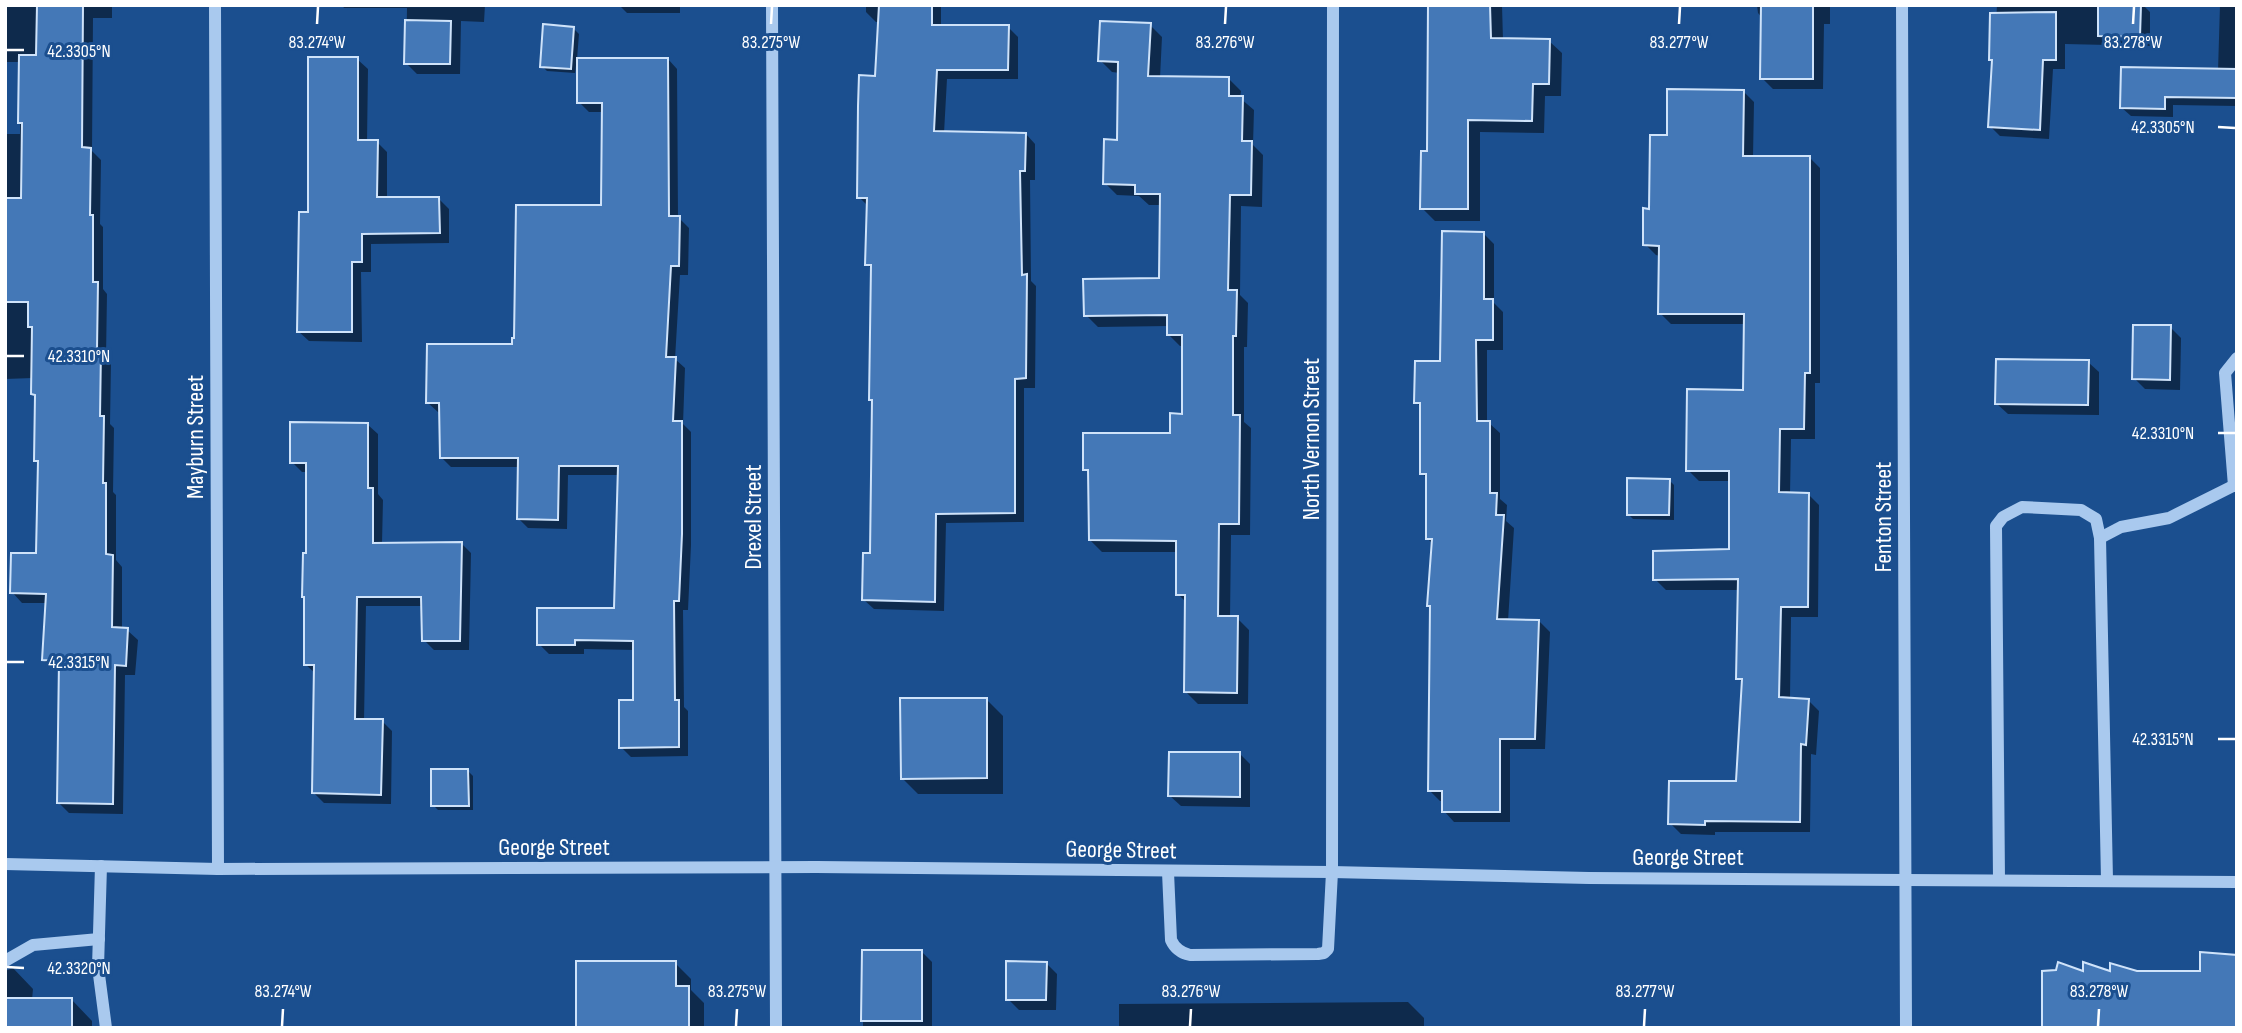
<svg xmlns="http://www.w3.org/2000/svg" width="2242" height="1033" font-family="'Sofia Sans Condensed',sans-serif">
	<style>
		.shadow { fill: #0007 }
		.building { fill: #4478b7; stroke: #cfe3fa; stroke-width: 2 }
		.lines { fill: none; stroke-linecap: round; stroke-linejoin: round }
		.minor { stroke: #a9c9ee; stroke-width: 12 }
		.ticks { fill: none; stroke: #fff; stroke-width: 2.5 }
		.labels { text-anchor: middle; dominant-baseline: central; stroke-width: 6; stroke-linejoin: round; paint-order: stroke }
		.street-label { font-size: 24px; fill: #fff; stroke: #1b4f8f }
		.ticks-label { font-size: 18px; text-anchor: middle; fill: #fff; stroke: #1b4f8f; stroke-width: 6; stroke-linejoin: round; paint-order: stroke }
	</style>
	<rect width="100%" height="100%" fill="#1b4f8f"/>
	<!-- shadow -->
	<g class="shadow">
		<polygon points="5,5 112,5 112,18 93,18 92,151 101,160 100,224 103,227 103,289 107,294 106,357 111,361 110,424 114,428 113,492 116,495 116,560 122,567 122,629 127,630 138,640 135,675 125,675 123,814 69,813 59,803 61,670 54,670 44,660 47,603 22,603 12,592 38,555 39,464 36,461 37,398 33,394 33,378 5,379 5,134 20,134 20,62 5,62"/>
		<polygon points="342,5 485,5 484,22 461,21 460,74 417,74 406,63 407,8 344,8"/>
		<polygon points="619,5 680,5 680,13 627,13"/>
		<polygon points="866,5 941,5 941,27 1008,27 1018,37 1018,79 947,79 944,133 1026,134 1035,144 1035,180 1030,180 1031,281 1036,286 1035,388 1024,388 1024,522 946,523 944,611 874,609 864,600 872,555 872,269 867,264 868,206 859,197 876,78 880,22 876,22 866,12"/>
		<polygon points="1426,5 1502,5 1503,40 1549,41 1562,53 1561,96 1545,96 1544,133 1480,132 1480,221 1435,221 1422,208 1428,152 1430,11"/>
		<polygon points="1757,5 1830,5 1830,24 1824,24 1823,89 1773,89 1762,78 1763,19 1758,13"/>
		<polygon points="1997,5 2143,5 2150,12 2150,46 2065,44 2065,69 2053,69 2049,139 2000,136 1990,126"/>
		<polygon points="2220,5 2237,5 2237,106 2173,105 2173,117 2131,116 2122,108 2218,71"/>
		<polygon points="1150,25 1162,37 1160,78 1229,79 1241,91 1240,98 1254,110 1253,145 1263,155 1262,207 1241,206 1240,295 1248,303 1247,347 1244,347 1244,422 1251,428 1250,535 1231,535 1230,618 1237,618 1249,630 1248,704 1198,704 1186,692 1187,603 1178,594 1178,552 1102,552 1090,540 1090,474 1085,469 1172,435 1183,415 1184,346 1180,346 1168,334 1169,326 1098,327 1086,315 1161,280 1162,205 1149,205 1139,196 1117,195 1105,183 1119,141 1120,73 1112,72 1100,60"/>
		<polygon points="573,28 579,34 577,59 668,59 677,69 678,217 689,228 688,275 680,275 675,359 685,368 683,424 691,432 691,545 688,610 683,610 684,707 688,711 688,756 631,757 621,747 635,702 635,650 584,649 584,654 549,654 539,644 615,610 619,475 568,475 567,529 528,528 518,518 519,467 451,467 442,458 441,412 438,412 428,403 513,346 603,207 604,112 589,112 579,102 579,65 576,65 575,73 547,71 542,66"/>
		<polygon points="357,59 368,69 367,142 377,142 387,152 387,199 439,199 449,209 449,243 371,244 371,272 361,272 362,342 309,341 298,331 310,214"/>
		<polygon points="1743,91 1754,102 1753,157 1809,157 1820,168 1820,383 1815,383 1815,439 1791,439 1790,494 1808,494 1819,505 1818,617 1791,617 1790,699 1808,700 1819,711 1816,755 1811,754 1810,832 1715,832 1715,835 1681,834 1670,823 1737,783 1743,683 1738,678 1739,590 1666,590 1655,579 1730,551 1731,481 1699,481 1688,470 1745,392 1745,324 1671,324 1660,313 1660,256 1656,255 1645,244 1669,137"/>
		<polygon points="1483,233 1494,244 1494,303 1503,312 1503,350 1487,350 1487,423 1489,423 1500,433 1500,499 1507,505 1506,521 1514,528 1508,621 1539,621 1550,632 1545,749 1510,749 1510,822 1454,822 1444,811 1444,801 1440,801 1429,790 1432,608 1429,605 1433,544 1428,539 1428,480 1422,473 1422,408 1416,402 1441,363"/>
		<polygon points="2170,327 2181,338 2180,390 2145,389 2134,378"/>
		<polygon points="2088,362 2099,372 2099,415 2008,414 1997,404"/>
		<polygon points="368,425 378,434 378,494 383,500 382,544 461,543 471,553 469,650 434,650 424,640 423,606 366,606 364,721 382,721 392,731 391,804 324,803 314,793 316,674 305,664 308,472 302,472 292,462"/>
		<polygon points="1669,480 1674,485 1674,520 1633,519 1628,514"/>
		<polygon points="987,700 1003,716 1003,794 918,794 902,778"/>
		<polygon points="1239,753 1250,764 1250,807 1181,806 1170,796"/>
		<polygon points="468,771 473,776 473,810 438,810 433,805"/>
		<polygon points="863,951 922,952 932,962 932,1028 863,1028"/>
		<polygon points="675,963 691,979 691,990 704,1003 704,1028 578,1028"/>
		<polygon points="1046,963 1057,974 1056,1010 1019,1010 1008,999"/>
		<polygon points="13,968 33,989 32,1000 72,1000 92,1021 92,1028 5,1028 5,971"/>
		<polygon points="1408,1002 1424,1018 1424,1028 1119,1028 1119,1004"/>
	</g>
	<!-- building -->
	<g class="building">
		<polygon points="37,5 83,5 82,147 91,148 90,215 93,215 93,282 98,282 97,349 101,349 100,416 104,416 103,483 106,483 106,554 113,555 112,627 128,628 126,666 115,665 113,804 57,803 59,661 42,660 46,594 10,593 11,553 36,553 38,461 34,461 35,395 31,394 32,327 28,327 28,302 5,302 5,198 21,198 22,123 18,123 19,55 36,55"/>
		<polygon points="879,5 932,5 932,25 1009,25 1008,70 937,70 934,131 1026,133 1025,171 1020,171 1022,275 1027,274 1026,378 1015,379 1015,513 936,514 935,602 862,600 863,553 870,553 872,400 869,400 871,265 865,265 867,198 857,198 858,106 859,75 875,76"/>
		<polygon points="1428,5 1490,5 1491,38 1550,39 1549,84 1533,84 1532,121 1468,120 1468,209 1420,209 1421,151 1427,151"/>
		<polygon points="1761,5 1813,5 1813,79 1760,79"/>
		<polygon points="2098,5 2141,5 2140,37 2098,36"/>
		<polygon points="2056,12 2056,60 2043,60 2040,130 1988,127 1992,60 1989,60 1990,13"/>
		<polygon points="405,20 451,21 450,64 404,64"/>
		<polygon points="1100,21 1151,23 1148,76 1229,77 1229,96 1243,96 1242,141 1252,141 1251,195 1230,195 1228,290 1237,290 1236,336 1233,336 1233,415 1240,415 1239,524 1219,524 1218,616 1238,616 1237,693 1184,692 1185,595 1176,595 1176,541 1089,540 1088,470 1083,470 1083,433 1170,433 1170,413 1182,414 1182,335 1167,335 1167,315 1084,316 1083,279 1159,278 1160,194 1135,194 1135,185 1103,184 1104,139 1117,140 1118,62 1098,61"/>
		<polygon points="543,24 574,27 571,69 540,67"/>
		<polygon points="308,57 358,57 358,140 378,140 377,197 439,197 440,233 362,234 362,262 352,262 352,332 297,332 299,212 308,212"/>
		<polygon points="577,58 668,58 669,216 680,216 679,266 671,266 666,357 676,357 673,421 682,421 682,534 679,601 674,601 675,700 679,700 679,747 619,748 619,700 633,700 633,641 575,640 575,645 537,645 537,608 614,608 618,466 559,466 558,520 517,519 518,458 440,458 439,403 426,403 427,344 512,344 512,338 514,338 516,205 601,205 602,103 577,103"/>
		<polygon points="2121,67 2237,69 2237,98 2165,97 2165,109 2120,108"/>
		<polygon points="1667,89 1744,90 1743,156 1810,156 1810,373 1805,373 1804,429 1780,429 1779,492 1809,493 1808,607 1781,607 1779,697 1809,699 1806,745 1801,744 1800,822 1705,821 1705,825 1668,824 1669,781 1736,781 1742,679 1736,679 1738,579 1653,580 1653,551 1729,549 1729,471 1686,471 1687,389 1743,390 1744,314 1658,314 1659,246 1643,245 1643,208 1649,209 1650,135 1667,135"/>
		<polygon points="1442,231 1484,232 1484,299 1493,299 1493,340 1476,340 1477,421 1490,421 1490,493 1497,493 1496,515 1504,515 1497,619 1539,620 1535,739 1500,739 1500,812 1442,812 1442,791 1428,791 1430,606 1427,606 1432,539 1426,539 1426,474 1420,474 1420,403 1414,403 1415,361 1440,361"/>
		<polygon points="2133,325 2171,325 2170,380 2132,379"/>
		<polygon points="1996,359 2089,360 2088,405 1995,404"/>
		<polygon points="290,422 368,423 368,488 373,488 373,543 462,542 460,641 422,641 421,597 357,597 355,719 383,719 381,795 312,793 314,665 304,665 304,597 302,597 303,553 306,553 306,463 290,463"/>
		<polygon points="1627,478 1670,479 1669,515 1627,515"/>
		<polygon points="900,698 987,698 987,778 901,779"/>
		<polygon points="1169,752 1240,752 1240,797 1168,796"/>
		<polygon points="431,769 468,769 469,806 431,806"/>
		<polygon points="862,950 922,950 922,1021 861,1021"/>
		<polygon points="2200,952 2237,955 2237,1028 2042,1028 2042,971 2056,970 2058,962 2083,971 2083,962 2110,971 2110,963 2137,971 2200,971"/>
		<polygon points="576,961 676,961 676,986 689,986 689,1028 576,1028"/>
		<polygon points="1006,961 1047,962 1046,1000 1006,1000"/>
		<rect x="5" y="998" width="67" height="30"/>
	</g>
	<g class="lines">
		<!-- minor -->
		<g class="minor">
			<polyline points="215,5 218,869"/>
			<polyline points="772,5 776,1028"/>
			<polyline points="1902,5 1906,1028"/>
			<polyline points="2234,486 2225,373 2237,358"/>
			<polyline points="2100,538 2121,527 2169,518 2237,484"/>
			<polyline points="5,864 218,869 816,867 1332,872 1589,878 2237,882"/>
			<polyline points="101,866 98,967 106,1028"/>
			<path d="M1168,872l3,68c4,9 10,13 19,15l128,-1 6,-1 4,-4 4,-77 1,-867"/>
			<polyline points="1999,880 1996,526 2003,517 2022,507 2081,510 2096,519 2100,538 2107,880"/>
			<polyline points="5,961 33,945 99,939"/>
		</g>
	</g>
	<!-- ticks -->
	<path class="ticks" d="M317,24l1,-17M771,24l1,-17M1225,24l1,-17M1679,24l1,-17M2133,24l1,-17M7,50h17M2218,127l17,1M7,356h17M2218,433h17M7,662h17M2218,739h17M7,967l17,1M282,1026l1,-17M736,1026l1,-17M1190,1026l1,-17M1644,1026l1,-17M2098,1026l1,-17"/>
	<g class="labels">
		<!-- street labels -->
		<g class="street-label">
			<text transform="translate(195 437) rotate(-90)">Mayburn Street</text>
			<text transform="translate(1311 439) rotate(-90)">North Vernon Street</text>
			<text transform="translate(753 517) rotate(-90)">Drexel Street</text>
			<text transform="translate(1883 517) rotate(-90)">Fenton Street</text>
			<text x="554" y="847">George Street</text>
			<text transform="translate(1121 850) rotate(1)">George Street</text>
			<text x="1688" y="857">George Street</text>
		</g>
	</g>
	<g class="ticks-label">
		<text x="317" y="48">83.274°W</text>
		<text x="771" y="48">83.275°W</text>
		<text x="1225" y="48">83.276°W</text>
		<text x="1679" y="48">83.277°W</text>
		<text x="2133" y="48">83.278°W</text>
		<text x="79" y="57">42.3305°N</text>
		<text x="2163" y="133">42.3305°N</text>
		<text x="79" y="362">42.3310°N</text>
		<text x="2163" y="439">42.3310°N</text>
		<text x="79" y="668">42.3315°N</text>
		<text x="2163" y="745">42.3315°N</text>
		<text x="79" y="974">42.3320°N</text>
		<text x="283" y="997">83.274°W</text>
		<text x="737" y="997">83.275°W</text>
		<text x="1191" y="997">83.276°W</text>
		<text x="1645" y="997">83.277°W</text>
		<text x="2099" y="997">83.278°W</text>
	</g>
	<!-- border -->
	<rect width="2242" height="1033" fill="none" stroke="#ffffff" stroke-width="14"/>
</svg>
